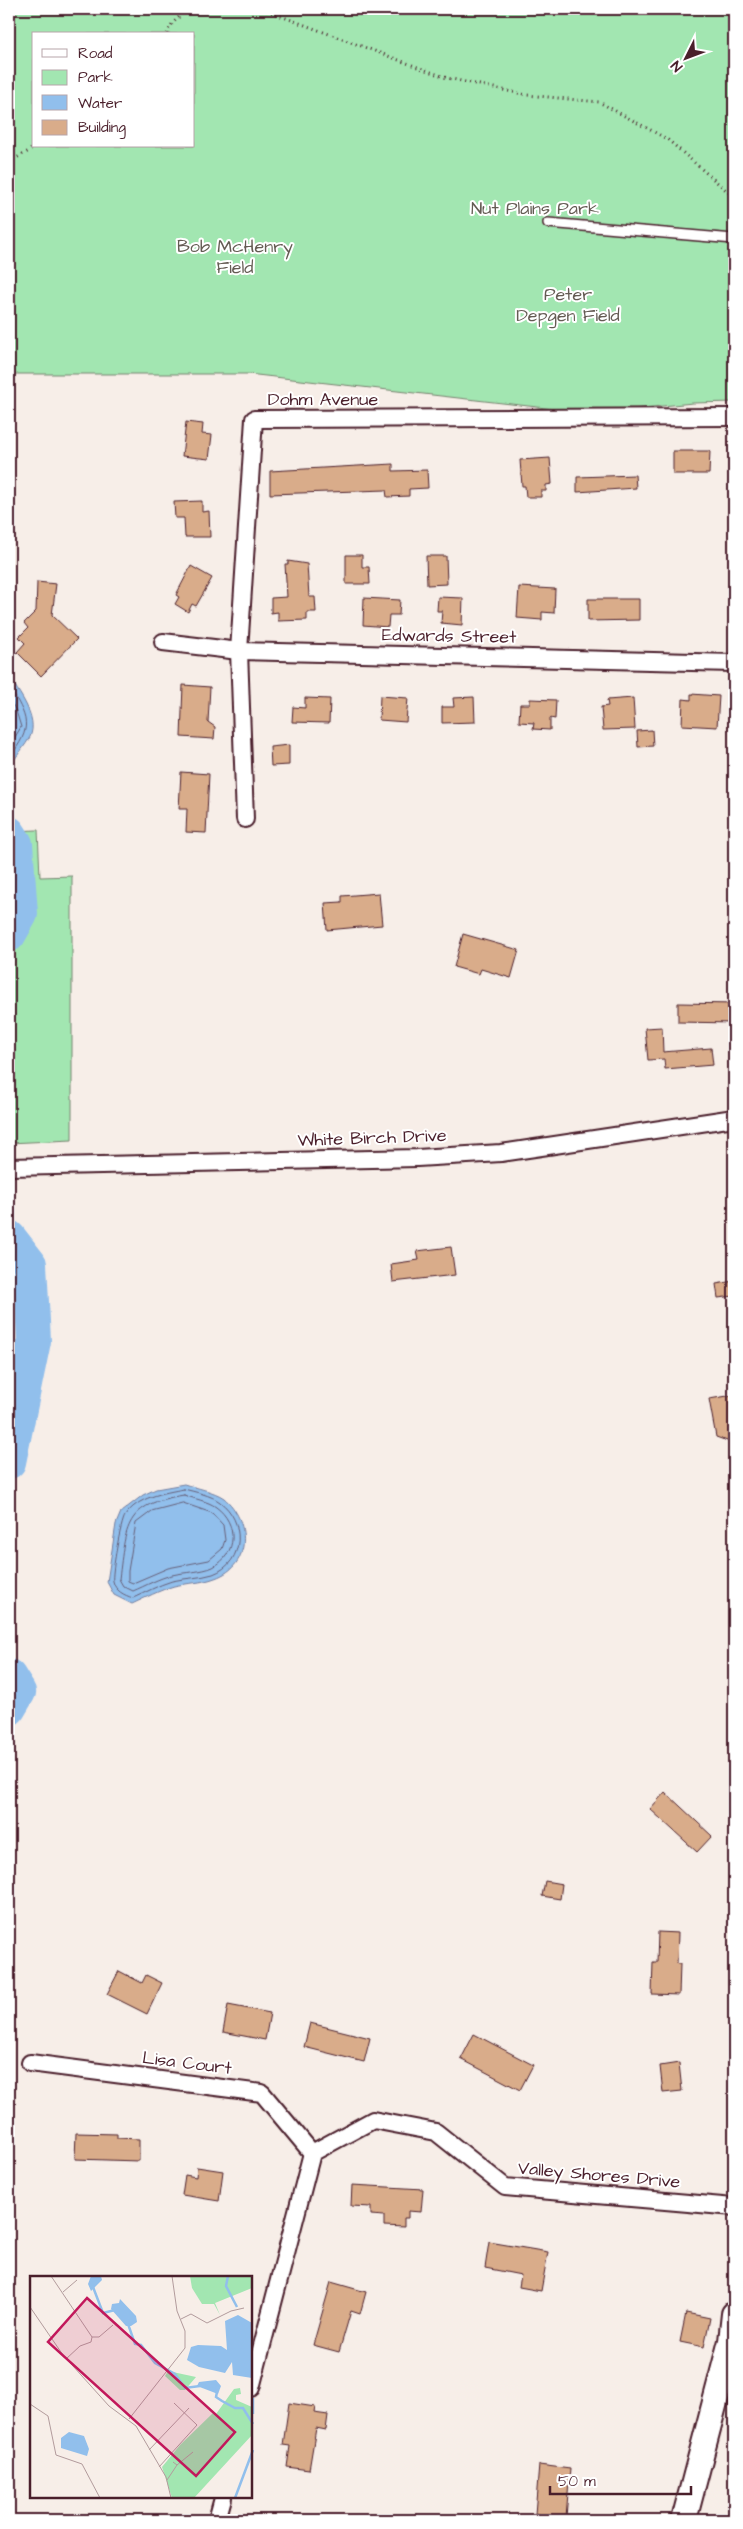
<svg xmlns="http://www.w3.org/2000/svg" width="743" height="2529" font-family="'Architects Daughter',sans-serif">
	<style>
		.green { fill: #a2e6b1; stroke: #76826e; fill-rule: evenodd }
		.water { fill: #91bfec; stroke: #757f9f }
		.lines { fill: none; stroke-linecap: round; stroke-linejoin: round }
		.shore { stroke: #665f78; stroke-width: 1 }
		.river { stroke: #91bfec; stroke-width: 34 }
		.building { fill: #d9ac8a; stroke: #4a1f2b }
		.lane-casing { stroke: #4a1f2b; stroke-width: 12 }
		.street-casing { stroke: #4a1f2b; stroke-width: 20 }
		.secondary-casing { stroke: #4a1f2b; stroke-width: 28 }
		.path { stroke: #4a1f2b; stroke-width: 3; stroke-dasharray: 1 4; stroke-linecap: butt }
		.lane { stroke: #fff; stroke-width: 9 }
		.street { stroke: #fff; stroke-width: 16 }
		.secondary { stroke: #fff; stroke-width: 24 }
		.labels { text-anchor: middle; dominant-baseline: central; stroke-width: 4; stroke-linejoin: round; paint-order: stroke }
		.park-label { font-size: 18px; fill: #645b53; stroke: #fff }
		.street-label { font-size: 18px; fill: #4a1f2b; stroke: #fff }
		.inset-river { fill: none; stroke: #91bfec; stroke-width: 2.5 }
		.inset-road { fill: none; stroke: #b29b9c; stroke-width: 1 }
		.view { fill: #c2185b; fill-opacity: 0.15; stroke: #c2185b; stroke-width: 2.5 }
		.inset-edge { fill: none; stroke: #4a1f2b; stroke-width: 2.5 }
	</style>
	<rect width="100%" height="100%" fill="#f7eee8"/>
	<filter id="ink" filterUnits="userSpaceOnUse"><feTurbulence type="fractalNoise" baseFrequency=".02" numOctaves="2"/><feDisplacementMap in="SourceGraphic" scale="10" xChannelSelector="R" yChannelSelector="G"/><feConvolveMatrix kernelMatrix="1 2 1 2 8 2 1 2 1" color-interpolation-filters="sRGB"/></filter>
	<g filter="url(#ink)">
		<!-- green -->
		<g class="green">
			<path d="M9,9h725v393l-41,1 -103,10 -342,-39h-238zM34,34h160v112h-160z"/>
			<polygon points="38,830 40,877 72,876 72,1140 9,1143 9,831"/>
		</g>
		<!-- water -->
		<g class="water">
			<path d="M9,676c9,16 30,41 21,61 -5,9 -12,17 -18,26h-3z"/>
			<path d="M184,1484c12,4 30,7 40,14 26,22 29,67 -9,80 -13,5 -28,5 -41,8 -14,4 -29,12 -42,18l-18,-9 -7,-13 9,-58 5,-12 22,-17 13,-6z"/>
		</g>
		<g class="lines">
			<!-- shore -->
			<g class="shore">
				<path d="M9,686c19,33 25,40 0,72"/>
				<polyline points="9,698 16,711 21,727 9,747"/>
				<path d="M184,1489c11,3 27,6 36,13 25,18 26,60 -7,72 -13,4 -28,4 -41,7 -14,4 -27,12 -39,17 -9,-3 -18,-7 -20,-17 -2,-6 8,-60 12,-65 12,-19 38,-23 59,-27z"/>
				<path d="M184,1495c10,4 24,6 32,12 22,16 22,47 -3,60 -11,5 -28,5 -41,8 -13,3 -27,11 -39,16l-10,-5 -4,-7c7,-53 5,-75 65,-84z"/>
				<polygon points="183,1503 212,1513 223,1525 225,1540 222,1549 209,1560 168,1568 133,1583 128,1581 128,1571 136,1523 152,1511"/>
			</g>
			<!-- river -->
			<g class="river">
				<polyline points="9,833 16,844 21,914 9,935"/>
				<polyline points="9,1237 30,1264 34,1341 9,1462"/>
				<polyline points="9,1676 19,1692 9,1709"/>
			</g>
		</g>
		<!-- building -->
		<g class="building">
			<polygon points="186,422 203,424 202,434 212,435 209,459 182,456"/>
			<polygon points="673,451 710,451 709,474 673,474"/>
			<polygon points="550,458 552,484 546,485 546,491 541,491 541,497 526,497 525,486 522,486 520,460"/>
			<polygon points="393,464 393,471 427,470 428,488 409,489 409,496 387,497 386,490 270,494 270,471"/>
			<polygon points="635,475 636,488 577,492 577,477"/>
			<polygon points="202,501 202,512 209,511 210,537 185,537 184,518 175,518 174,502"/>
			<polygon points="346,555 362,555 362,567 369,567 370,584 346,584"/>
			<polygon points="426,556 446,556 447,584 427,585"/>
			<polygon points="288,561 307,564 309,597 315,597 316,612 307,612 307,620 278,621 278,612 271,613 271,598 287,597 285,564 288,564"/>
			<polygon points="191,566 212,578 196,606 192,604 188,612 175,604 179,597 176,595"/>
			<polygon points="37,582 56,584 52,615 77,639 41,676 17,652 25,643 19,637 28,628 24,623 36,611"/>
			<polygon points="519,587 555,589 554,613 542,612 542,620 517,618"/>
			<polygon points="438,597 463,598 462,625 441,623 442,611 437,611"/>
			<polygon points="364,598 400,600 399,615 389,615 388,627 363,625"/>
			<polygon points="588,599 639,599 639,620 588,621"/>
			<polygon points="183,685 210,687 208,722 215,727 214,739 181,737"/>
			<polygon points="691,694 719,696 717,727 682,725 683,699 691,700"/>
			<polygon points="380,696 408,698 406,722 379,720"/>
			<polygon points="474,697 475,722 442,723 442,707 454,707 453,698"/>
			<polygon points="305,698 330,699 329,723 292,722 293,707 305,708"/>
			<polygon points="633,698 635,729 603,730 601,707 608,706 607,700"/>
			<polygon points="530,699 556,700 555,719 550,718 550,730 533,729 534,723 519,722 520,704 530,704"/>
			<polygon points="652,730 653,746 638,747 637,731"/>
			<polygon points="289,745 289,765 271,766 270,747"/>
			<polygon points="181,772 209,774 206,833 186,832 187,809 179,809"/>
			<polygon points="379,893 382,925 327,930 325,903 342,902 342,896"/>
			<polygon points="463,934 519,950 511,978 481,969 479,974 454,967"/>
			<polygon points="678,1003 734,1004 734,1023 678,1022"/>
			<polygon points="662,1027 663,1052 711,1048 713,1065 665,1069 664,1059 648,1060 645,1028"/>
			<polygon points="451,1247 455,1275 393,1282 391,1264 419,1260 417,1251"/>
			<polygon points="734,1281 734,1296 718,1298 716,1284"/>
			<polygon points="734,1395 734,1434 732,1435 733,1443 716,1437 709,1399"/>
			<polygon points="665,1792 712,1836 697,1852 650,1809"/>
			<polygon points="545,1881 562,1884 560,1899 542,1896"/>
			<polygon points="658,1932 678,1933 677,1964 680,1964 679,1995 652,1994 653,1962 657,1962"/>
			<polygon points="119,1971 142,1983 146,1975 162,1983 147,2014 107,1994"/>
			<polygon points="228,2005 270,2013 265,2040 223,2032"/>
			<polygon points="310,2023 370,2038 364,2062 304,2047"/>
			<polygon points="474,2034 533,2065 520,2090 461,2059"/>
			<polygon points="679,2063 682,2091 663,2093 660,2066"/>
			<polygon points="76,2133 117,2134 117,2138 139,2139 139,2161 75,2159"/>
			<polygon points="197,2167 223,2171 219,2201 182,2195 185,2175 196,2177"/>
			<polygon points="352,2185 423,2189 421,2212 408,2211 408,2218 404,2218 404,2227 384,2226 384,2216 371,2215 371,2207 351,2206"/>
			<polygon points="489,2242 548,2252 541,2291 519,2287 521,2275 485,2268"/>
			<polygon points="331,2282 366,2292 360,2314 351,2311 339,2352 313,2345"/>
			<polygon points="686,2313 710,2318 704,2347 680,2342"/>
			<polygon points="289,2403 315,2407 314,2413 328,2415 326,2430 316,2428 309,2470 287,2467 290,2446 283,2445"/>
			<polygon points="539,2465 570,2469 566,2517 535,2514"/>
		</g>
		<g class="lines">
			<defs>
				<polyline id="lane" points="548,223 734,239"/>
				<g id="street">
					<polyline points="163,642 239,651 734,663"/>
					<polyline points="245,819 239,651 254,419 734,417"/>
					<polyline points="9,1167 417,1158 501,1153 734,1118"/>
					<polyline points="30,2063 262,2093 312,2153"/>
					<polyline points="251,2388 312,2153 373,2120 436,2132 505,2187 734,2207"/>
					<polyline points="217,2520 223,2498"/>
				</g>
				<polyline id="secondary" points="684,2520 731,2341 734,2314"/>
			</defs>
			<!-- lane casing -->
			<use href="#lane" class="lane-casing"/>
			<!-- street casing -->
			<use href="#street" class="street-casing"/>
			<!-- secondary casing -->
			<use href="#secondary" class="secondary-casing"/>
			<!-- path -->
			<g class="path">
				<polyline points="262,9 447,78 527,95 599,102 667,139 734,197"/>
				<polyline points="167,34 172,24 187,9"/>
				<polyline points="9,162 29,151 34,146"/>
			</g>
			<!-- lane -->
			<use href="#lane" class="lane"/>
			<!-- street -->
			<use href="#street" class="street"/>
			<!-- secondary -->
			<use href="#secondary" class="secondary"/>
		</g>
	</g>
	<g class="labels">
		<!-- park labels -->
		<g class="park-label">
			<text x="535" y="208">Nut Plains Park</text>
			<text x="235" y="246">Bob McHenry<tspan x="235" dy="21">Field</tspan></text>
			<text x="568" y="294">Peter<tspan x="568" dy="21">Depgen Field</tspan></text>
		</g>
		<!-- street labels -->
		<g class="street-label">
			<text x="323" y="399">Dohm Avenue</text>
			<text transform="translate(449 636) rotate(1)">Edwards Street</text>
			<text transform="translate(372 1138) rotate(-2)">White Birch Drive</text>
			<text transform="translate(187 2063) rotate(7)">Lisa Court</text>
			<text transform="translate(599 2175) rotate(5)">Valley Shores Drive</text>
		</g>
	</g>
	<!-- overview -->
	<g transform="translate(30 2276)">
		<rect width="222" height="222" fill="#f7eee8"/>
		<path d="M160,0h62v12l-37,15 5,12 -6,-11h-12l-10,-16zM138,95l28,6 -11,13h-5l-15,-14zM210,112l1,6 -5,1v5l16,7v28l-58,63h-22l-10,-31 18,-22 33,-32 3,1 18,-25z" fill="#a2e6b1"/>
		<path d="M61,0h10l1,4 -11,11 -3,-7zM90,23l16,17 1,6 -6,4h-5l-15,-17 1,-5 7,-1zM208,39l14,8v55l-19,-3 -1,-13 -7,11 -26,-6 -12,-7 4,-13 7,-2 23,1 6,4 -2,-29zM186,104l5,6 -3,8 -21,-8 2,-4zM39,156l15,4 5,13 -2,7 -26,-8v-10z" fill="#91bfec"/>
		<path class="inset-river" d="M198,0l-2,10 11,21M63,11l10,26 12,-3M98,48l7,20 6,1 14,18 20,11 10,14 15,-2M187,116l-1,5 6,4 13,7h8l10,16M223,122v16M205,222l18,-48"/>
		<path class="inset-road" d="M21,0l41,61 -1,5 -11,4 -14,13M33,16l14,-12M0,31l33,48 46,51 27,20 30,51 5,21M151,43l10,-5 16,9 24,-12 13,-3M62,61h7l14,-12M0,128l18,12 8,39 26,9 18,34M99,143l56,-71v-17l-8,-20 -5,-35M119,174l40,-42M147,189l16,-13M129,191l38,-42 -23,-22M137,204l10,-15 -4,-3"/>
		<path class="view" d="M57,22l148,134 -39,44 -148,-134z"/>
		<rect width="222" height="222" class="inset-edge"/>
	</g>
	<!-- margin -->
	<rect width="743" height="2529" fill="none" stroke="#fff" stroke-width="30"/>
	<rect x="15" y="15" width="713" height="2499" fill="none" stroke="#4a1f2b" stroke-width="2" filter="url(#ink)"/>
	<!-- legend -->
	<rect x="32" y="32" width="162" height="115" fill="#ffffff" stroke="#b7a5aa"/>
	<rect x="42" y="49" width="25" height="8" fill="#ffffff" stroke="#b7a5aa"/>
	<text x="78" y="58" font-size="15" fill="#4a1f2b">Road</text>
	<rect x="42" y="70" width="25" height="15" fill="#a2e6b1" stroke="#b7a5aa"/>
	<text x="78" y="82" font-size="15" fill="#4a1f2b">Park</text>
	<rect x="42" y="95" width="25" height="15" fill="#91bfec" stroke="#b7a5aa"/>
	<text x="78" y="108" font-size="15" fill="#4a1f2b">Water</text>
	<rect x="42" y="120" width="25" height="15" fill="#d9ac8a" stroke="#b7a5aa"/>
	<text x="78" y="132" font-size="15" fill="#4a1f2b">Building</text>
	<!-- north arrow -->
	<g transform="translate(686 58) rotate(228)" stroke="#ffffff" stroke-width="4" paint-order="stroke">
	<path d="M0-4L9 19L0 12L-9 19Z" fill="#4a1f2b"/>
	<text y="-8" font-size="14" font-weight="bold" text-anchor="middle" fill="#4a1f2b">N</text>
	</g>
	<!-- scale -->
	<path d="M550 2486v8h141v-8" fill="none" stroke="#4a1f2b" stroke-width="2.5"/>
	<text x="558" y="2486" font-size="15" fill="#4a1f2b" stroke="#ffffff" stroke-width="4" paint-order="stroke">50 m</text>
</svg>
